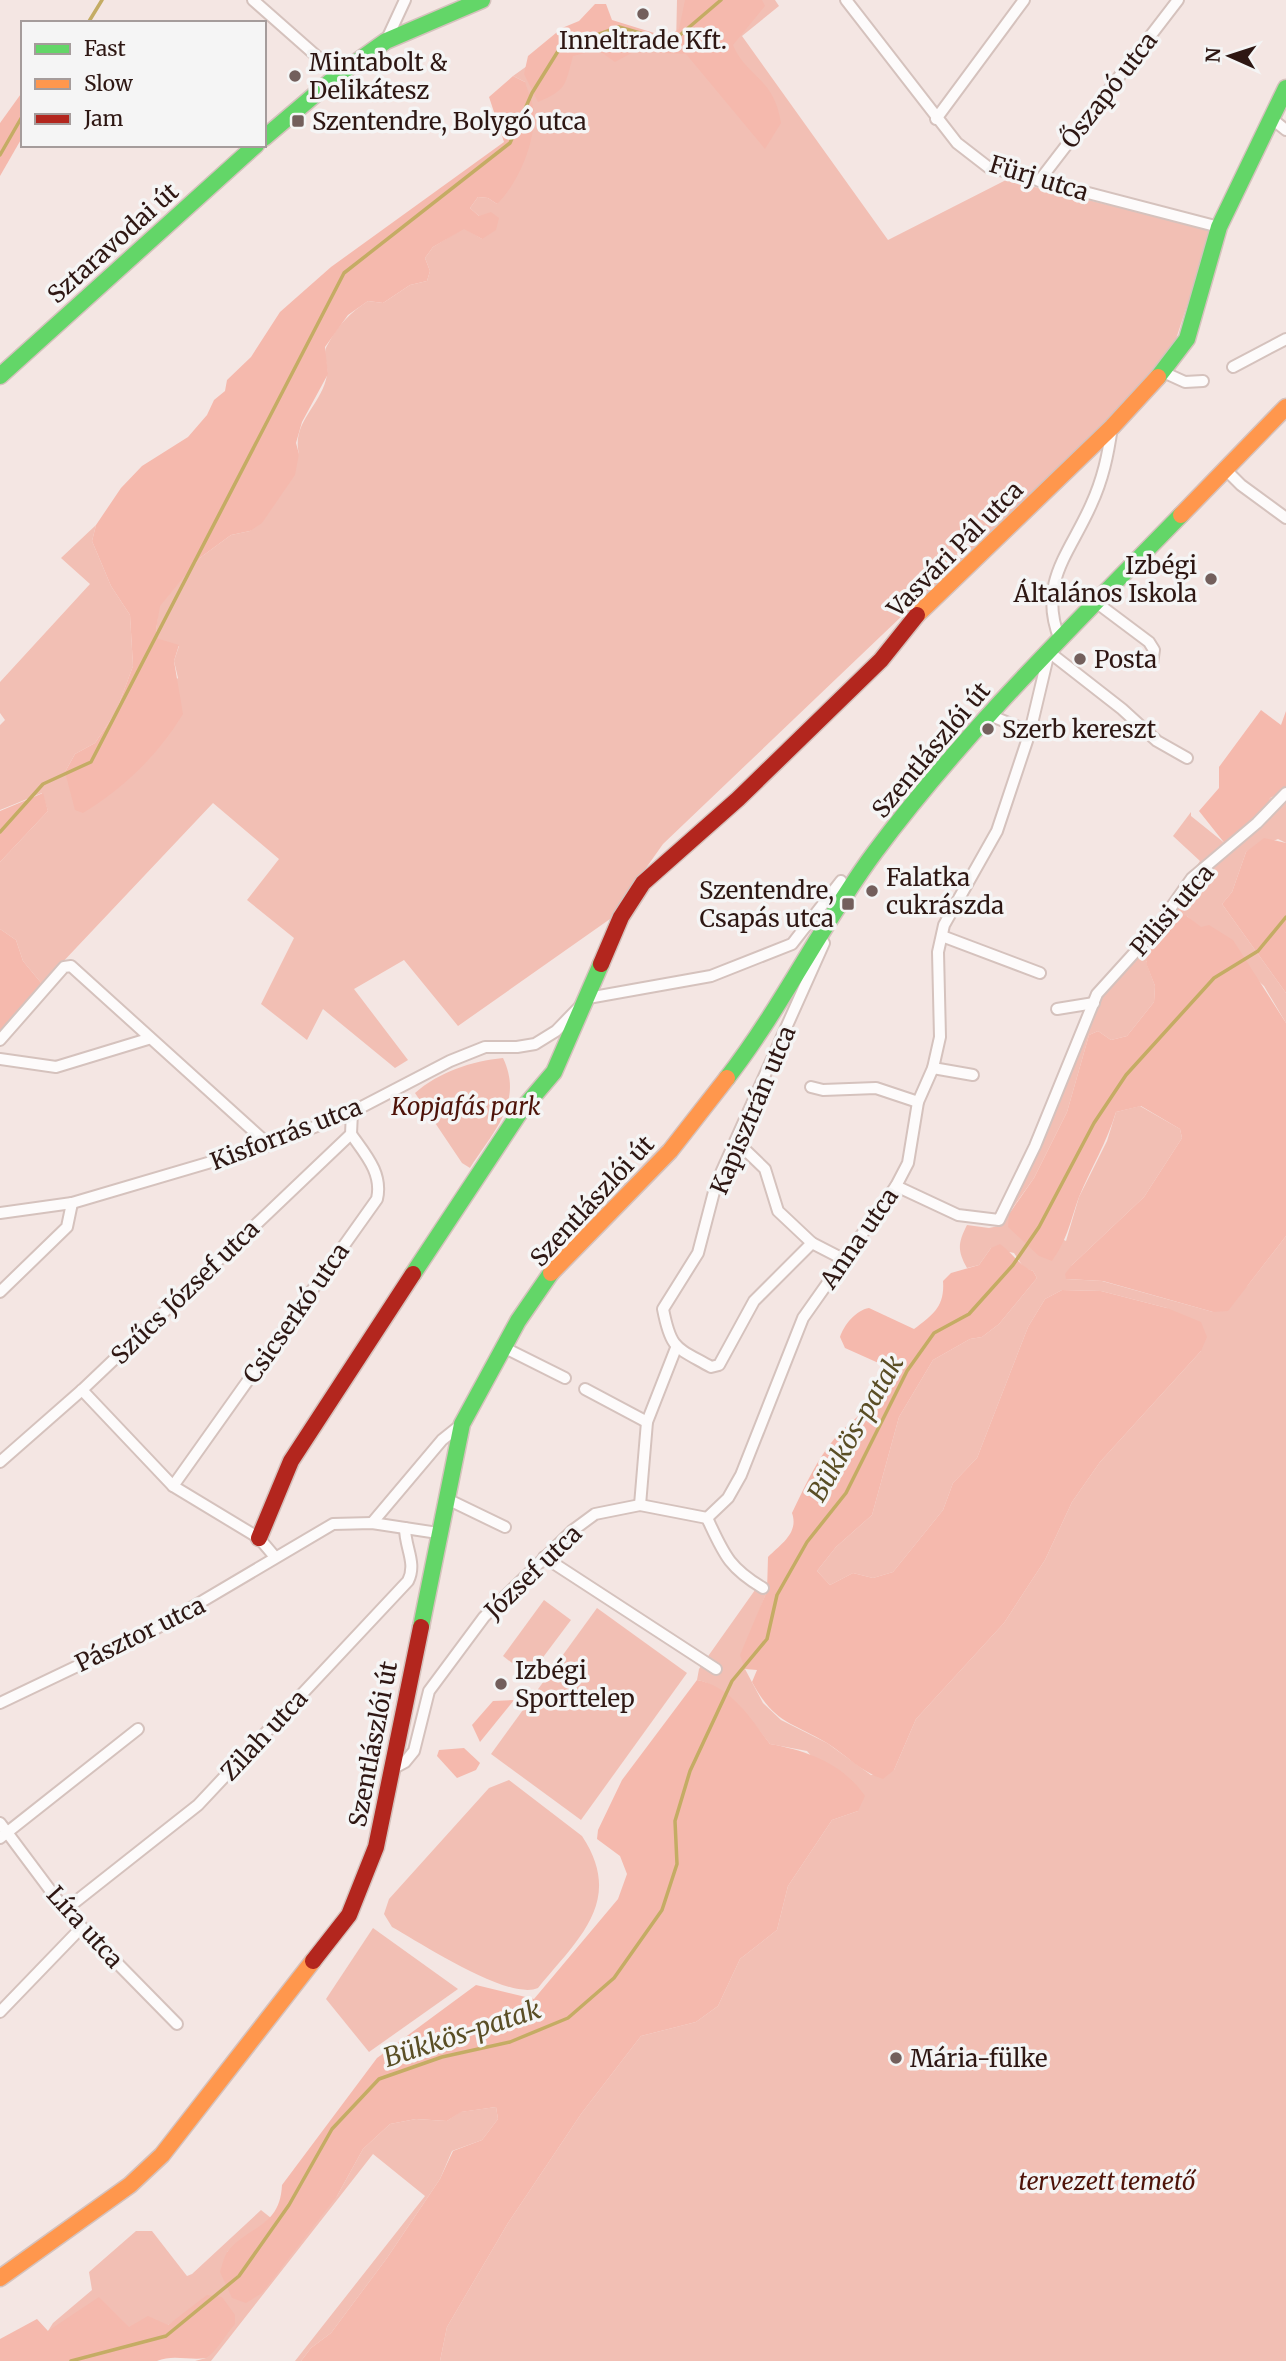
<svg xmlns="http://www.w3.org/2000/svg" width="1286" height="2361" font-family="Merriweather,serif">
	<style>
		.green { fill: #f2bfb4 }
		.forest { fill: #f5b9ad }
		.lines { fill: none; stroke-linecap: round; stroke-linejoin: round }
		.stream { stroke: #c4ac64; stroke-width: 3.5 }
		.street-casing { stroke: #d5c2bd; stroke-width: 14 }
		.fast-casing { stroke: #d5c2bd; stroke-width: 19 }
		.slow-casing { stroke: #d5c2bd; stroke-width: 19 }
		.jam-casing { stroke: #d5c2bd; stroke-width: 19 }
		.street { stroke: #fdfbfb; stroke-width: 10 }
		.fast { stroke: #63d668; stroke-width: 16 }
		.slow { stroke: #ff974d; stroke-width: 16 }
		.jam { stroke: #b3261e; stroke-width: 16 }
		.poi-dot { fill: #735f5c; stroke: #f5f5f5; stroke-width: 2.5 }
		.labels { text-anchor: middle; dominant-baseline: central; stroke-width: 7; stroke-linejoin: round; paint-order: stroke }
		.poi-label { font-size: 24px; fill: #2e1713; stroke: #f5f5f5; text-anchor: start }
		.street-label { font-size: 24px; fill: #2e1713; stroke: #f5f5f5 }
		.park-label { font-size: 24px; font-style: italic; fill: #4e1309; stroke: #f5f5f5 }
		.water-label { font-size: 26px; font-style: italic; fill: #5a4e25; stroke: #f5f5f5 }
	</style>
	<rect width="100%" height="100%" fill="#f4e6e3"/>
	<!-- green -->
	<g class="green">
		<path d="M677,0h98l4,6 -37,30 146,204 118,-60 206,50 -37,112 -54,65 -458,437 -53,75 -152,107 -54,-66 -50,29 54,71 -13,8 -72,-59 -16,31 -46,-36 33,-66 -47,-38 32,-41 -66,-56 -171,181 -19,-23 -7,-21 -16,-11v-67l48,-51 -6,-18 -42,17v-85l5,-5 -5,-7v-31l90,-98 -29,-26 35,-33 -4,16 19,45 19,29 3,51 -17,46 -21,31 -20,11 -10,18 113,-94 -4,-17 5,-15 -20,-6 -3,-10 3,-24 42,-49 30,-22 19,-4 49,-77c-8,-32 23,-49 28,-79 2,-10 -6,-21 1,-31 10,-19 22,-31 40,-43l15,2 27,-18 17,-4 3,-10 -5,-13 8,-11 31,-19 18,11 -3,-23 -9,-8 8,-11 10,1 9,6 28,-122 -12,-6 70,-50 93,20z"/>
		<path d="M1286,794v49l-8,-4 -32,13 -14,40 -10,12 64,89v30l-22,-37 -77,-70 -41,46 9,24 -1,16 -27,34 -16,4 -13,-9 -9,4 -22,77 -33,66 -25,35 57,28 13,-44 28,-56 9,-29 24,-6 40,23 2,9 -38,59 -72,68 -6,14 36,2 111,31 35,-27 38,-49v1125h-846l7,-34 61,-104 73,-109 60,-78 55,-14 22,-16 22,-47 37,-29 11,-44 44,-66 26,-9 -51,-60 -37,-7c-16,-21 -47,-60 -73,-64l2,-11 56,-79 12,1 -11,28 -11,50 18,34 18,17 46,23 44,32 23,-5 22,-51 88,-96 41,-63 27,-58 28,-40 101,-111 -34,-43 -66,-17 -39,-1 -17,9 -17,28 -51,131 -24,25 -10,27 -50,62 -20,6 -20,-5 -23,12 -13,-14 19,-24 36,-32 27,-98 34,-57 37,-21 12,-2 17,-13 38,-46 -4,-7 -9,-3 -10,-15 -23,-5 -12,17 -12,3c-10,-18 -9,-25 0,-43l22,3 9,-2 -4,-5 36,-50 63,-168 46,-52 61,-90 -27,-25 18,-24v4l36,29 43,-47z"/>
		<path d="M503,1058c21,44 -10,74 -33,110l-8,-5 -47,-70c24,-21 57,-32 88,-35z"/>
		<polygon points="544,1600 571,1620 529,1676 503,1656"/>
		<polygon points="597,1608 687,1673 581,1820 491,1754"/>
		<path d="M509,1780l73,56c43,65 -4,103 -44,152 -30,13 -117,-45 -146,-61l-8,-13 5,-15 100,-111z"/>
		<polygon points="373,1928 458,1989 369,2052 326,1999"/>
		<polygon points="496,2107 498,2119 482,2140 452,2151 440,2179 387,2258 331,2333 311,2348 301,2361 295,2361 425,2196 373,2154 211,2361 195,2361 206,2358 185,2314 168,2325 48,2331 53,2323 92,2290 89,2272 136,2231 152,2231 187,2276 192,2274 261,2210 271,2218 227,2252 337,2196 363,2149 390,2124 416,2119 447,2121 460,2112"/>
	</g>
	<!-- forest -->
	<g class="forest">
		<path d="M685,0h77l3,6 -32,39c14,33 41,32 48,78l-16,26 -79,-95 -25,-1 -20,-5 -26,14 -17,-12 -25,6c-8,29 -6,34 -35,46l-14,-28 4,-18 34,-28 17,-7 16,-17h11l6,16 55,17 12,-8z"/>
		<path d="M513,76l12,6c3,10 9,22 9,32 1,29 -16,70 -37,90l-9,-6 -10,-1 -8,11 9,8 12,-4 8,6 -3,12 -14,9 -18,-10 -31,18 -8,11 5,13 -3,10 -17,4 -27,18 -15,-2 -20,14 -23,32 3,27 -26,48 -6,21 3,11 -4,21 -33,48 -12,8 -19,4 -30,22 -41,49 -4,24 3,9 20,6 -5,16 9,53c-25,41 -59,74 -100,99l-8,-3 -10,-38 10,-18 20,-11 21,-31 17,-46 -3,-51 -19,-29 -19,-45 4,-16 25,-37 21,-22 46,-29 19,-22 7,-15 11,-9 2,-11 24,-23 29,-45 51,-45 173,-125 -15,-45z"/>
		<polygon points="23,91 23,136 0,176 0,123"/>
		<polygon points="1261,710 1281,725 1286,711 1286,791 1270,798 1263,814 1226,845 1199,811 1219,788 1219,767"/>
		<polygon points="43,793 48,811 0,862 0,811"/>
		<polygon points="1264,838 1286,843 1286,993 1222,904 1232,892 1246,852"/>
		<path d="M1176,913l11,3 14,11 8,-2 24,15 53,83v213l-58,75 -15,1 -110,-31 -37,-2 -1,-5 7,-9 72,-68 38,-59 -2,-9 -39,-23 -25,6c-9,30 -25,56 -37,85 -9,25 -11,41 -27,64l-13,-5 -31,-29 1,-13 25,-36 33,-66 22,-77 9,-4 13,9 16,-4 27,-34 1,-16 -9,-23 5,-19z"/>
		<polygon points="0,929 16,940 23,961 42,984 0,1032"/>
		<path d="M1000,1244c12,8 20,23 33,27l4,7 -38,46 -17,13 -12,2 -37,21 -34,57 -27,98 -36,32 -19,24 13,14 23,-12 20,5 20,-6 50,-62 10,-27 24,-25 51,-131 17,-28 17,-9 39,1 66,17 34,14 6,15 -6,14 -101,111 -28,40 -27,58 -41,63 -88,96 -22,51 -11,9c-22,-7 -37,-24 -56,-36 -37,-22 -52,-19 -75,-61l5,-12 -12,-1 -5,-14 27,-64 1,-34c13,-13 31,-24 24,-44 12,-25 25,-54 43,-75 18,-21 57,-41 48,-73l-38,-17 -5,-11c4,-12 16,-27 29,-29l45,21c19,-14 31,-23 29,-48l8,-8 28,-8 12,-17z"/>
		<path d="M697,1680c34,6 54,39 73,64 38,7 72,19 95,52l-7,15 -26,9 -44,66 -11,44 -37,29 -22,47 -22,16 -55,14 -60,78 -73,109 -61,104 -7,34h-139l10,-13 20,-15 56,-75 53,-79 13,-28 29,-11 16,-21 -2,-12 -35,5 -14,9 -31,-2 -26,5 -27,25 -26,47 -75,97 -16,10 -14,-5 -12,-26c2,-6 4,-16 8,-21 22,-26 52,-24 54,-66l95,-127 99,-73 58,14 84,-100 9,-25 -7,-18 -23,-17 1,-9 24,-50z"/>
		<polygon points="514,1700 480,1742 472,1725 493,1701"/>
		<polygon points="464,1748 480,1763 476,1770 457,1778 437,1756 439,1750"/>
		<path d="M207,2295l15,2 13,18v9c-9,10 -18,27 -29,34 -15,3 -33,-4 -49,3h-157v-22l37,-20 11,12 51,-34 30,30 19,-11 20,9z"/>
	</g>
	<g class="lines">
		<!-- stream -->
		<g class="stream">
			<polyline points="88,23 102,0"/>
			<polyline points="0,155 23,115"/>
			<polyline points="0,832 43,784 91,762 344,273 510,143 532,93 560,48 619,27 668,41 680,35 721,0"/>
			<polyline points="71,2361 166,2336 239,2276 289,2205 332,2129 379,2079 442,2057 510,2042 568,2018 614,1978 662,1910 677,1864 675,1821 690,1771 732,1681 767,1639 777,1595 807,1542 846,1493 907,1371 934,1333 969,1314 1013,1265 1039,1227 1094,1123 1126,1075 1214,978 1258,951 1286,917"/>
		</g>
		<defs>
			<g id="street">
				<polyline points="253,0 338,75"/>
				<polyline points="846,0 957,143 988,167 1219,227"/>
				<polyline points="386,41 405,0"/>
				<polyline points="936,119 1024,0"/>
				<polyline points="1272,119 1286,130"/>
				<polyline points="1039,181 1178,0"/>
				<polyline points="1233,367 1286,339"/>
				<polyline points="1163,372 1185,382 1203,381"/>
				<polyline points="1226,470 1241,485 1286,518"/>
				<polyline points="1097,603 1149,642 1154,650 1152,664"/>
				<path d="M1060,640c-23,-57 10,-87 31,-135 12,-26 17,-50 21,-78"/>
				<polyline points="987,714 1030,732"/>
				<polyline points="942,936 1040,973"/>
				<path d="M824,943l-108,241 -18,69 -35,56c8,41 13,38 48,58l8,-2 35,-64 58,-58 33,17"/>
				<polyline points="1057,1009 1094,1003"/>
				<polyline points="0,1040 64,967 71,966 269,1145"/>
				<polyline points="0,1059 56,1067 148,1039"/>
				<polyline points="933,1068 973,1075"/>
				<polyline points="811,1087 823,1090 876,1088 918,1102"/>
				<polyline points="737,1142 765,1169 778,1211 812,1243"/>
				<polyline points="896,1186 958,1215 999,1220 1035,1146 1097,994 1155,930 1192,878 1257,823 1286,793"/>
				<polyline points="0,1213 72,1203 269,1145 352,1112 450,1061 485,1047 517,1047 535,1044 556,1031 588,998 711,976 792,944 841,881"/>
				<polyline points="0,1292 67,1227 72,1203"/>
				<polyline points="503,1347 565,1378"/>
				<polyline points="585,1389 647,1422"/>
				<polyline points="82,1390 173,1486 259,1538 275,1557"/>
				<polyline points="0,1462 82,1390 351,1134 352,1112"/>
				<path d="M173,1486l204,-287c6,-26 -12,-45 -26,-65"/>
				<polyline points="445,1498 505,1527"/>
				<polyline points="640,1505 647,1422 676,1348"/>
				<polyline points="707,1518 728,1498 741,1475 803,1318 896,1186 908,1163 918,1102 933,1068 940,1037 938,952 944,925 997,831 1030,732 1049,652 1122,709 1157,741 1187,758"/>
				<path d="M707,1518c17,36 21,49 56,70"/>
				<polyline points="372,1523 442,1440 462,1424"/>
				<polyline points="544,1557 716,1669"/>
				<polyline points="0,1703 157,1628 333,1524 372,1523 438,1533"/>
				<polyline points="392,1769 405,1762 414,1751 429,1691 484,1617 572,1531 595,1514 640,1505 707,1518"/>
				<polyline points="0,1823 65,1910 177,2024"/>
				<polyline points="0,1838 138,1729"/>
				<path d="M65,1910l133,-105 210,-224c9,-18 -3,-33 -3,-53"/>
				<polyline points="0,2012 81,1928"/>
			</g>
			<g id="fast">
				<polyline points="264,138 338,75 386,41 482,0"/>
				<polyline points="0,376 256,145"/>
				<polyline points="1158,377 1187,339 1219,227 1286,88"/>
				<path d="M727,1078c55,-71 94,-153 148,-226 91,-122 200,-228 306,-337"/>
				<polyline points="413,1274 520,1112 554,1072 601,964"/>
				<polyline points="421,1627 462,1424 518,1321 551,1273"/>
			</g>
			<g id="slow">
				<polyline points="1181,515 1286,407"/>
				<polyline points="917,615 1112,427 1158,377"/>
				<polyline points="551,1273 670,1151 727,1078"/>
				<polyline points="0,2278 130,2185 162,2155 313,1961"/>
			</g>
			<g id="jam">
				<polyline points="601,964 621,917 643,883 738,799 881,660 917,615"/>
				<polyline points="259,1538 291,1461 413,1274"/>
				<polyline points="313,1961 349,1915 376,1847 421,1627"/>
			</g>
		</defs>
		<!-- street casing -->
		<use href="#street" class="street-casing"/>
		<!-- fast casing -->
		<use href="#fast" class="fast-casing"/>
		<!-- slow casing -->
		<use href="#slow" class="slow-casing"/>
		<!-- jam casing -->
		<use href="#jam" class="jam-casing"/>
		<!-- street -->
		<use href="#street" class="street"/>
		<!-- fast -->
		<use href="#fast" class="fast"/>
		<!-- slow -->
		<use href="#slow" class="slow"/>
		<!-- jam -->
		<use href="#jam" class="jam"/>
	</g>
	<!-- markers -->
	<g class="poi-dot">
		<circle cx="643" cy="14" r="7"/>
		<circle cx="295" cy="76" r="7"/>
		<rect x="291" y="114" width="14" height="14" rx="3.5"/>
		<circle cx="1211" cy="579" r="7"/>
		<circle cx="1080" cy="659" r="7"/>
		<circle cx="988" cy="729" r="7"/>
		<circle cx="872" cy="891" r="7"/>
		<rect x="841" y="897" width="14" height="14" rx="3.5"/>
		<circle cx="501" cy="1684" r="7"/>
		<circle cx="896" cy="2058" r="7"/>
	</g>
	<g class="labels">
		<!-- poi labels -->
		<g class="poi-label">
			<text x="643" y="40" text-anchor="middle">Inneltrade Kft.</text>
			<text x="309" y="62">Mintabolt &amp;<tspan x="309" dy="28">Delikátesz</tspan></text>
			<text x="312" y="121">Szentendre, Bolygó utca</text>
			<text x="1197" y="565" text-anchor="end">Izbégi<tspan x="1197" dy="28">Általános Iskola</tspan></text>
			<text x="1094" y="659">Posta</text>
			<text x="1002" y="729">Szerb kereszt</text>
			<text x="886" y="877">Falatka<tspan x="886" dy="28">cukrászda</tspan></text>
			<text x="834" y="890" text-anchor="end">Szentendre,<tspan x="834" dy="28">Csapás utca</tspan></text>
			<text x="515" y="1670">Izbégi<tspan x="515" dy="28">Sporttelep</tspan></text>
			<text x="910" y="2058">Mária-fülke</text>
		</g>
		<!-- street labels -->
		<g class="street-label">
			<text transform="translate(1109 90) rotate(-52)">Őszapó utca</text>
			<text transform="translate(1039 178) rotate(17)">Fürj utca</text>
			<text transform="translate(113 243) rotate(-42)">Sztaravodai út</text>
			<text transform="translate(955 549) rotate(-45)">Vasvári Pál utca</text>
			<text transform="translate(931 750) rotate(-50)">Szentlászlói út</text>
			<text transform="translate(1172 910) rotate(-49)">Pilisi utca</text>
			<text transform="translate(753 1110) rotate(-67)">Kapisztrán utca</text>
			<text transform="translate(286 1134) rotate(-21)">Kisforrás utca</text>
			<text transform="translate(592 1201) rotate(-47)">Szentlászlói út</text>
			<text transform="translate(859 1238) rotate(-55)">Anna utca</text>
			<text transform="translate(185 1292) rotate(-44)">Szűcs József utca</text>
			<text transform="translate(296 1313) rotate(-55)">Csicserkó utca</text>
			<text transform="translate(533 1572) rotate(-44)">József utca</text>
			<text transform="translate(140 1634) rotate(-26)">Pásztor utca</text>
			<text transform="translate(264 1735) rotate(-47)">Zilah utca</text>
			<text transform="translate(373 1744) rotate(-79)">Szentlászlói út</text>
			<text transform="translate(85 1927) rotate(48)">Líra utca</text>
		</g>
		<!-- park labels -->
		<g class="park-label">
			<text x="466" y="1106">Kopjafás park</text>
			<text x="1107" y="2181">tervezett temető</text>
		</g>
		<!-- water labels -->
		<g class="water-label">
			<text transform="translate(855 1428) rotate(-60)">Bükkös-patak</text>
			<text transform="translate(462 2033) rotate(-18)">Bükkös-patak</text>
		</g>
	</g>
	<!-- legend -->
	<rect x="21" y="21" width="245" height="126" fill="#f5f5f5" stroke="#a59c9b" stroke-width="2"/>
	<rect x="35" y="44" width="35" height="10" fill="#63d668" stroke="#a59c9b" stroke-width="2"/>
	<text x="84" y="56" font-size="21" fill="#2e1713">Fast</text>
	<rect x="35" y="79" width="35" height="10" fill="#ff974d" stroke="#a59c9b" stroke-width="2"/>
	<text x="84" y="91" font-size="21" fill="#2e1713">Slow</text>
	<rect x="35" y="114" width="35" height="10" fill="#b3261e" stroke="#a59c9b" stroke-width="2"/>
	<text x="84" y="126" font-size="21" fill="#2e1713">Jam</text>
	<!-- north arrow -->
	<g transform="translate(1230 56) rotate(273)" stroke="#f5f5f5" stroke-width="5" paint-order="stroke">
	<path d="M0-5L12 26L0 18L-12 26Z" fill="#2e1713"/>
	<text y="-10" font-size="19" font-weight="bold" text-anchor="middle" fill="#2e1713">N</text>
	</g>
</svg>
